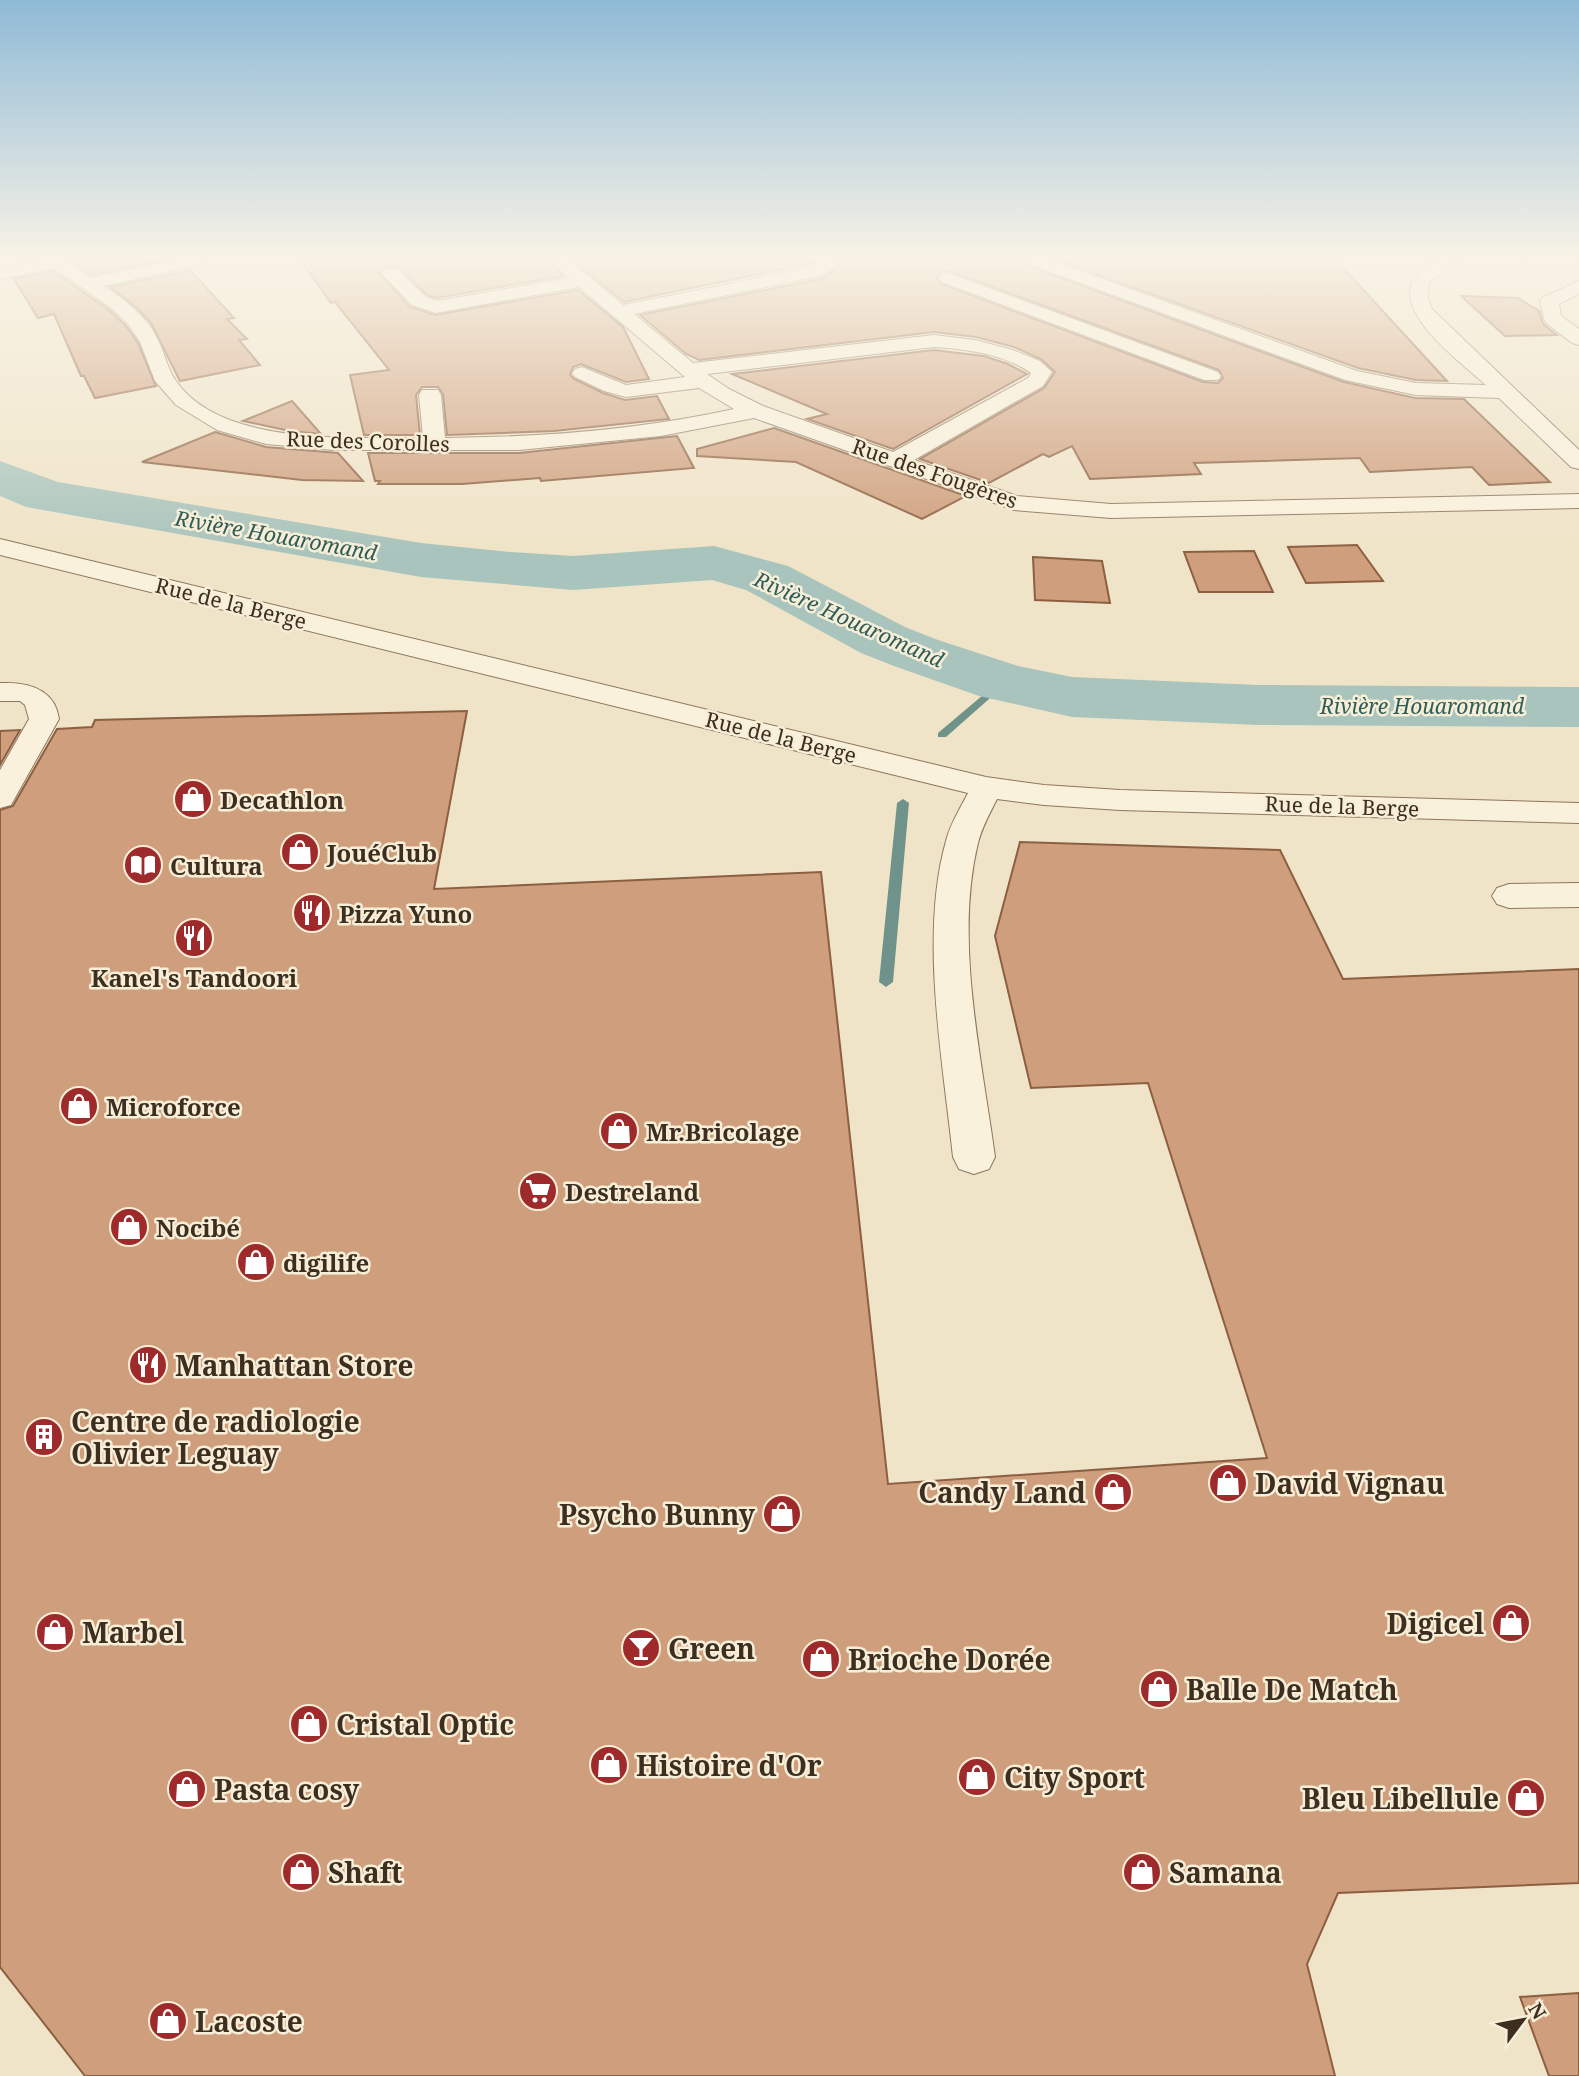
<svg xmlns="http://www.w3.org/2000/svg" width="1579" height="2076" font-family="'Noto Serif',serif">
	<style>
		.lines { fill: none; stroke-linecap: round; stroke-linejoin: round }
		.stream { fill: #6f938a; fill-rule: evenodd }
		.river { fill: #a9c4bc; fill-rule: evenodd }
		.building { fill: #cf9f7d; stroke: #8d5f41; stroke-width: 2; fill-rule: evenodd }
		.minor-casing { stroke: #8d765c; stroke-width: 2 }
		.minor { fill: #faf1dc; fill-rule: evenodd }
		.labels { text-anchor: middle; dominant-baseline: central; stroke-width: 5; stroke-linejoin: round; paint-order: stroke }
		.far-street-label { font-size: 21px; fill: #3d2e20; stroke: #f7eed8 }
		.far-water-label { font-size: 21px; font-style: italic; fill: #2f5d5a; stroke: #f7eed8 }
		.poi-label { font-size: 24px; font-weight: bold; fill: #3d2e20; stroke: #f7eed8; text-anchor: start }
		.near-poi-label { font-size: 28px; font-weight: bold; fill: #3d2e20; stroke: #f7eed8; text-anchor: start }
	</style>
	<rect width="100%" height="100%" fill="#f0e4c8"/>
	<g class="lines">
		<!-- stream -->
		<g class="stream">
			<polygon points="1002,679 1006,680 1006,684 946,737 938,737 938,733"/>
			<polygon points="903,799 909,803 893,982 886,987 879,982 897,803"/>
		</g>
		<!-- river -->
		<polygon class="river" points="0,461 58,482 421,543 511,552 573,556 714,546 788,566 905,627 938,640 1018,666 1072,677 1257,685 1579,687 1579,727 1257,725 1072,717 979,696 894,666 861,653 746,590 712,580 573,590 421,577 26,507 0,496"/>
	</g>
	<!-- building -->
	<g class="building">
		<polygon points="70,260 165,260 92,275"/>
		<polygon points="300,260 548,260 563,276 437,298 427,295 399,267 385,266 379,273 410,307 435,315 578,290 623,327 649,379 626,382 581,364 573,367 570,375 574,379 603,393 625,400 657,396 669,419 554,431 447,435 443,394 438,387 422,387 416,395 420,435 364,435 350,375 389,370 335,302 331,303"/>
		<polygon points="572,260 811,260 813,263 624,302"/>
		<path d="M835,260h189l4,6 316,116 71,16 49,1 86,83 -61,3 -17,-18 -102,5 -10,-14 -166,5 7,11 -111,5 -18,-33 -23,11 -6,-3 -54,29 -69,-24 124,-71 11,-16 -14,-13 -27,-12 -38,-10 -42,-5 -235,28 -13,-6 -46,-39 181,-36 17,-11zM942,271h7l270,99 4,8 -5,5 -15,-1 -262,-98 -5,-6z"/>
		<polygon points="1056,260 1336,260 1447,381 1416,380 1358,368"/>
		<polygon points="190,270 234,318 227,319 247,339 239,340 260,365 180,381 151,323 137,308 110,287"/>
		<polygon points="53,271 108,309 126,326 138,343 156,386 95,398 84,376 81,376 54,314 38,318 14,279"/>
		<polygon points="1461,296 1518,298 1539,311 1543,324 1557,335 1505,336"/>
		<polygon points="934,350 984,356 1008,364 1027,374 893,449 807,419 827,414 732,374"/>
		<polygon points="292,401 321,434 290,431 243,421"/>
		<polygon points="774,428 966,496 922,519 796,462 697,456 697,449"/>
		<polygon points="215,432 266,447 338,453 363,481 302,480 142,462"/>
		<polygon points="677,436 694,468 541,481 540,478 462,484 378,484 380,481 375,481 368,453 519,453"/>
		<polygon points="1357,545 1383,581 1306,583 1288,547"/>
		<polygon points="1254,551 1273,592 1199,592 1184,552"/>
		<polygon points="1033,557 1102,561 1110,603 1035,600"/>
		<polygon points="467,711 434,889 821,872 888,1484 1267,1458 1148,1083 1031,1088 995,936 1020,842 1280,850 1343,979 1579,969 1579,1883 1338,1893 1307,1964 1335,2076 85,2076 0,1967 0,810 13,806 57,729 92,727 95,720"/>
		<polygon points="20,730 0,765 0,731"/>
		<polygon points="1579,1993 1579,2076 1549,2076 1520,1997"/>
	</g>
	<g class="lines">
		<defs>
			<g id="minor">
				<path d="M44,260h22l25,18 84,-18h30l-2,4 -99,22c22,15 44,31 55,56 6,13 9,28 17,39 46,66 176,56 247,57l-4,-43 3,-5h16l3,5 4,43c97,-1 194,-8 289,-29l-35,-21 -73,9 -22,-6 -29,-14 -3,-4 3,-4 7,-2 44,18 59,-8 -106,-90 -143,26 -24,-8 -27,-28 -3,-4 3,-4h12l29,28 11,4 132,-23 -19,-18h19l54,45 186,-37 7,-4 -2,-4h18l5,6 -17,10 -186,38 59,49 241,-28 41,5 38,10 27,11 12,11 -9,14 -129,74 103,36 94,8 468,-10v14l-468,10 -97,-8 -260,-92 -93,18 -142,14h-186l-67,-6 -49,-14 -41,-25 -21,-24 -15,-39 -12,-18 -18,-17 -56,-39 -54,11v-10zM934,347c32,2 70,7 97,26l-3,5 -135,74 -130,-46 -34,-17 -22,-15z"/>
				<path d="M1026,260h24l307,111 59,12 70,2c-24,-22 -97,-74 -70,-109 12,-16 26,-16 43,-16l-30,23 -1,16 4,10 147,141v19l-8,-2 -72,-69 -83,-3 -71,-15 -316,-116z"/>
				<polygon points="948,273 1218,372 1221,376 1218,380 1204,380 942,282 939,278 942,274"/>
				<polygon points="1579,281 1579,294 1559,304 1561,316 1579,329 1579,345 1572,343 1545,322 1540,302 1542,298"/>
				<path d="M0,539l986,238 58,8 76,5 459,13v20l-459,-13 -76,-5 -47,-6c-7,14 -15,28 -19,44 -24,98 4,216 17,314l-6,12 -15,5 -15,-5 -6,-12c-10,-96 -34,-221 -7,-316 4,-17 14,-32 22,-48l-968,-238z"/>
				<path d="M0,683c27,-1 55,5 59,36l-48,86 -11,3v-38l29,-51 -4,-14 -5,-4h-20z"/>
				<polygon points="1579,883 1579,907 1509,908 1497,904 1492,896 1497,888 1509,884"/>
			</g>
		</defs>
		<!-- minor casing -->
		<use href="#minor" class="minor-casing"/>
		<!-- minor -->
		<use href="#minor" class="minor"/>
	</g>
	<!-- sky -->
	<linearGradient id="sky" x2="0" y2="1"><stop stop-color="#8fbad6"/><stop offset="0.47" stop-color="#f8f3e6"/><stop offset="1" stop-color="#f8f3e6" stop-opacity="0"/></linearGradient>
	<rect width="1579" height="550" fill="url(#sky)"/>
	<!-- icons -->
	<defs>
		<symbol id="shop-disc" viewBox="-11 -11 22 22"><circle r="9.5" fill="#9e2a2b" stroke="#f7eed8"/><path d="M-5-2.5h2.3a2.7 3.5 0 0 1 5.4 0H5L5.5 6h-11ZM-1.5-2.5h3a1.5 2.3 0 0 0-3 0Z" fill="#fff"/></symbol>
		<symbol id="library-disc" viewBox="-11 -11 22 22"><circle r="9.5" fill="#9e2a2b" stroke="#f7eed8"/><path d="M-6-4Q-3-5.5-.7-3.5V5Q-3 3-6 4ZM6-4Q3-5.5 .7-3.5V5Q3 3 6 4Z" fill="#fff"/></symbol>
		<symbol id="restaurant-disc" viewBox="-11 -11 22 22"><circle r="9.5" fill="#9e2a2b" stroke="#f7eed8"/><path d="M-5-6h1v4h1v-4h1v4h1v-4h1v5L-1.5 .5V6h-2V.5L-5-1ZM5-6V6H3V1.5H1.5Q1.5-4 5-6Z" fill="#fff"/></symbol>
		<symbol id="supermarket-disc" viewBox="-11 -11 22 22"><circle r="9.5" fill="#9e2a2b" stroke="#f7eed8"/><path d="M-6-5.5h2.5l.6 2H6L4.5 2H-2.5L-4.4-4H-6ZM-1.5 3.2a1.3 1.3 0 1 0 .1 0ZM3 3.2a1.3 1.3 0 1 0 .1 0Z" fill="#fff"/></symbol>
		<symbol id="building-disc" viewBox="-11 -11 22 22"><circle r="9.5" fill="#9e2a2b" stroke="#f7eed8"/><path d="M-4-6H4V6H1V3H-1V6H-4ZM-2.5-4.3h1.7v1.8h-1.7ZM.8-4.3h1.7v1.8H.8ZM-2.5-1h1.7V.8h-1.7ZM.8-1h1.7V.8H.8Z" fill="#fff"/></symbol>
		<symbol id="bar-disc" viewBox="-11 -11 22 22"><circle r="9.5" fill="#9e2a2b" stroke="#f7eed8"/><path d="M-6-5H6L.8 .8V4.5H3.5V6h-7V4.5H-.8V.8Z" fill="#fff"/></symbol>
	</defs>
	<g fill-rule="evenodd">
		<use href="#shop-disc" x="171" y="777" width="44" height="44"/>
		<use href="#shop-disc" x="278" y="830" width="44" height="44"/>
		<use href="#library-disc" x="121" y="843" width="44" height="44"/>
		<use href="#restaurant-disc" x="290" y="891" width="44" height="44"/>
		<use href="#restaurant-disc" x="172" y="916" width="44" height="44"/>
		<use href="#shop-disc" x="57" y="1084" width="44" height="44"/>
		<use href="#shop-disc" x="597" y="1109" width="44" height="44"/>
		<use href="#supermarket-disc" x="516" y="1169" width="44" height="44"/>
		<use href="#shop-disc" x="107" y="1205" width="44" height="44"/>
		<use href="#shop-disc" x="234" y="1240" width="44" height="44"/>
		<use href="#restaurant-disc" x="126" y="1343" width="44" height="44"/>
		<use href="#building-disc" x="22" y="1415" width="44" height="44"/>
		<use href="#shop-disc" x="1206" y="1461" width="44" height="44"/>
		<use href="#shop-disc" x="1091" y="1470" width="44" height="44"/>
		<use href="#shop-disc" x="760" y="1492" width="44" height="44"/>
		<use href="#shop-disc" x="1489" y="1601" width="44" height="44"/>
		<use href="#shop-disc" x="33" y="1610" width="44" height="44"/>
		<use href="#bar-disc" x="619" y="1626" width="44" height="44"/>
		<use href="#shop-disc" x="799" y="1637" width="44" height="44"/>
		<use href="#shop-disc" x="1137" y="1667" width="44" height="44"/>
		<use href="#shop-disc" x="287" y="1702" width="44" height="44"/>
		<use href="#shop-disc" x="587" y="1743" width="44" height="44"/>
		<use href="#shop-disc" x="955" y="1755" width="44" height="44"/>
		<use href="#shop-disc" x="165" y="1767" width="44" height="44"/>
		<use href="#shop-disc" x="1504" y="1776" width="44" height="44"/>
		<use href="#shop-disc" x="279" y="1850" width="44" height="44"/>
		<use href="#shop-disc" x="1120" y="1850" width="44" height="44"/>
		<use href="#shop-disc" x="146" y="1999" width="44" height="44"/>
	</g>
	<g class="labels">
		<!-- far-street labels -->
		<g class="far-street-label">
			<text transform="translate(368 441) rotate(2)">Rue des Corolles</text>
			<text transform="translate(935 473) rotate(19)">Rue des Fougères</text>
			<text transform="translate(231 603) rotate(14)">Rue de la Berge</text>
			<text transform="translate(781 737) rotate(14)">Rue de la Berge</text>
			<text transform="translate(1342 806) rotate(2)">Rue de la Berge</text>
		</g>
		<!-- far-water labels -->
		<g class="far-water-label">
			<text transform="translate(276 535) rotate(10)">Rivière Houaromand</text>
			<text transform="translate(849 619) rotate(24)">Rivière Houaromand</text>
			<text x="1422" y="706">Rivière Houaromand</text>
		</g>
		<!-- poi labels -->
		<g class="poi-label">
			<text x="220" y="799">Decathlon</text>
			<text x="327" y="852">JouéClub</text>
			<text x="170" y="865">Cultura</text>
			<text x="339" y="913">Pizza Yuno</text>
			<text x="194" y="977" text-anchor="middle">Kanel's Tandoori</text>
			<text x="106" y="1106">Microforce</text>
			<text x="646" y="1131">Mr.Bricolage</text>
			<text x="565" y="1191">Destreland</text>
			<text x="156" y="1227">Nocibé</text>
			<text x="283" y="1262">digilife</text>
		</g>
		<!-- near-poi labels -->
		<g class="near-poi-label">
			<text x="175" y="1365">Manhattan Store</text>
			<text x="71" y="1421">Centre de radiologie<tspan x="71" dy="32">Olivier Leguay</tspan></text>
			<text x="1255" y="1483">David Vignau</text>
			<text x="1086" y="1492" text-anchor="end">Candy Land</text>
			<text x="755" y="1514" text-anchor="end">Psycho Bunny</text>
			<text x="1484" y="1623" text-anchor="end">Digicel</text>
			<text x="82" y="1632">Marbel</text>
			<text x="668" y="1648">Green</text>
			<text x="848" y="1659">Brioche Dorée</text>
			<text x="1186" y="1689">Balle De Match</text>
			<text x="336" y="1724">Cristal Optic</text>
			<text x="636" y="1765">Histoire d'Or</text>
			<text x="1004" y="1777">City Sport</text>
			<text x="214" y="1789">Pasta cosy</text>
			<text x="1499" y="1798" text-anchor="end">Bleu Libellule</text>
			<text x="328" y="1872">Shaft</text>
			<text x="1169" y="1872">Samana</text>
			<text x="195" y="2021">Lacoste</text>
		</g>
	</g>
	<!-- north arrow -->
	<g transform="translate(1523 2020) rotate(58)" stroke="#f7eed8" stroke-width="5" paint-order="stroke">
	<path d="M0-5L12 26L0 18L-12 26Z" fill="#3d2e20"/>
	<text y="-10" font-size="19" font-weight="bold" text-anchor="middle" fill="#3d2e20">N</text>
	</g>
</svg>
